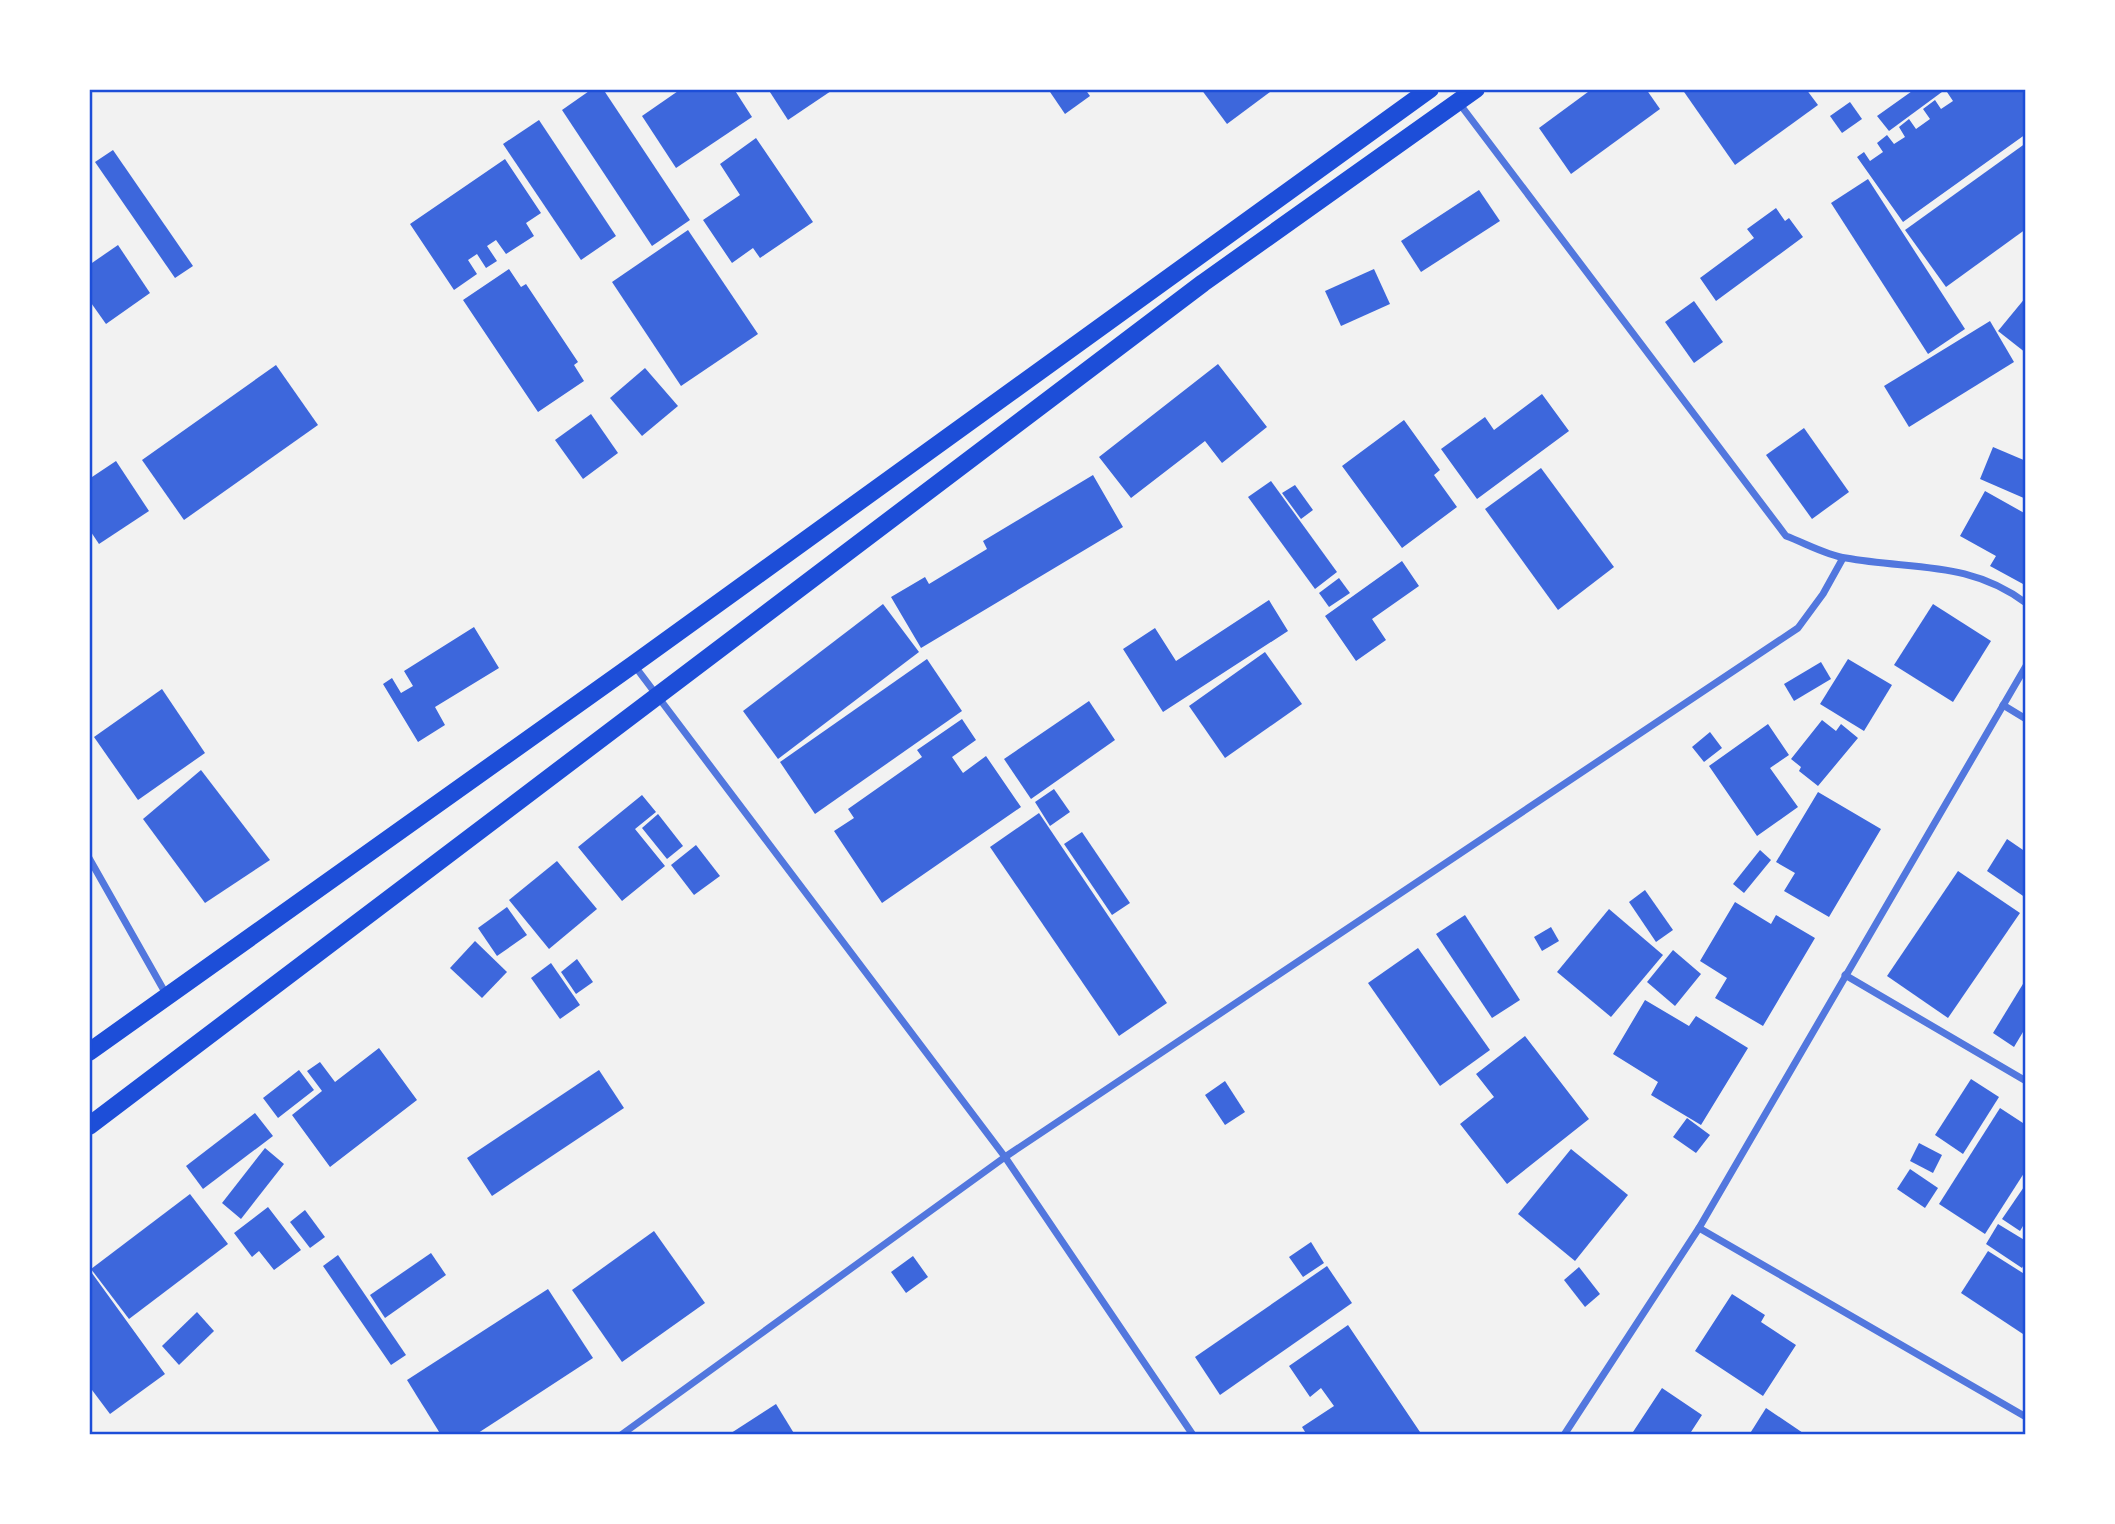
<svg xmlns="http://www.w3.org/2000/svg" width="2115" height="1524" font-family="Mulish,sans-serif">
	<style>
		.building { fill: #3d67dc }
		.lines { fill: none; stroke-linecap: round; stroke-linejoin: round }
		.minor { stroke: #5277de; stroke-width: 7 }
		.primary { stroke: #1d4ed8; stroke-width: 18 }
		.neatline { fill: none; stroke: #1d4ed8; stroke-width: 2.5 }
	</style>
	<rect width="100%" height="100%" fill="#f2f2f2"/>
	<!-- building -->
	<g class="building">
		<polygon points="592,89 603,89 690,220 652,246 562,110"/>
		<polygon points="681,89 734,89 752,117 676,168 642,116"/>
		<polygon points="768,89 834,89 788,120"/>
		<polygon points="1048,89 1085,89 1090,96 1065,114"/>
		<polygon points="1201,89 1274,89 1227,124"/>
		<polygon points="1592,89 1646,89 1660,109 1571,174 1539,128"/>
		<polygon points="1682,89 1806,89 1818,105 1735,165"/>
		<polygon points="1915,89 1946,89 1889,131 1877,116"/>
		<polygon points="1951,89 1967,92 1970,89 2026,89 2026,134 1903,222 1857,157 1864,152 1870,161 1883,152 1877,143 1887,135 1894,144 1905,137 1899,127 1909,119 1916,129 1930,119 1923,109 1935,100 1941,109 1953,101 1947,92"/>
		<polygon points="1850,102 1862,119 1842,133 1830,116"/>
		<polygon points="539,120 616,236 581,260 503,144"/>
		<polygon points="756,138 813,222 760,258 753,248 732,263 703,220 740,195 720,164"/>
		<polygon points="2026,143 2026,229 1946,287 1905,230"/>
		<polygon points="113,150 193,266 175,278 95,162"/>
		<polygon points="505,159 541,213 526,223 534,236 506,254 496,240 487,246 497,261 486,268 477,254 468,260 477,274 454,290 410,224"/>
		<polygon points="1868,179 1965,329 1928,354 1831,203"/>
		<polygon points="1479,190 1500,221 1421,272 1401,241"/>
		<polygon points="1776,208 1785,221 1789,218 1803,237 1716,301 1700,278 1754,238 1747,229"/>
		<polygon points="688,230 758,334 681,386 612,282"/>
		<polygon points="118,245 150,293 106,324 89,300 89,265"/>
		<polygon points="509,269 521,287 526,284 578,362 574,365 584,381 538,412 463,300"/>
		<polygon points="1374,269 1390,304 1341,326 1325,291"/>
		<polygon points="2026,297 2026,353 1998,331"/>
		<polygon points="1694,301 1723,342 1694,363 1665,322"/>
		<polygon points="1990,321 2014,362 1909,427 1884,386"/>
		<polygon points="1218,364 1267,427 1222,463 1205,441 1131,498 1099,457"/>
		<polygon points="276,365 318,425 184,520 142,460"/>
		<polygon points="645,368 678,406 642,436 610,398"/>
		<polygon points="1542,394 1569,431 1477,499 1441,449 1485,417 1494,430"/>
		<polygon points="591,414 618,453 583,479 555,440"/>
		<polygon points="1404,420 1440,470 1434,475 1457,507 1402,548 1342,466"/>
		<polygon points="1804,428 1849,492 1812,519 1766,455"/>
		<polygon points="1993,447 2026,461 2026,499 1980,479"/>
		<polygon points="116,461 149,511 99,544 89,529 89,479"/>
		<polygon points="1541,468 1614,567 1558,610 1485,509"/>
		<polygon points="1093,475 1123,527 921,648 891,597 925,577 929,584 987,549 983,541"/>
		<polygon points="1271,481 1337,572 1315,589 1248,497"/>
		<polygon points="1295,485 1313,510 1301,519 1282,493"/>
		<polygon points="1985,491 2026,514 2026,579 2023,584 1990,566 1996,556 1960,536"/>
		<polygon points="1402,561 1419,586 1372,619 1386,640 1356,661 1325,616"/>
		<polygon points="1339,578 1350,593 1329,607 1319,593"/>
		<polygon points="1269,600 1288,631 1163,712 1123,649 1155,628 1176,661"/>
		<polygon points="883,604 919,652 778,759 743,711"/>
		<polygon points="1933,604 1991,641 1953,702 1894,665"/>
		<polygon points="474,627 499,668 435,707 445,725 418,742 383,684 392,678 401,693 413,686 404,671"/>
		<polygon points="1265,652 1302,704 1225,758 1189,706"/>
		<polygon points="927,659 962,711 815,814 780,762"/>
		<polygon points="1848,659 1892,685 1864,731 1820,704"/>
		<polygon points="1821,662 1831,679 1794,701 1784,684"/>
		<polygon points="162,689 205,753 138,800 94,737"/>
		<polygon points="1089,701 1115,740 1031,799 1004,759"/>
		<polygon points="962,719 976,740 952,757 963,773 986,756 1021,807 882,903 834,831 854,818 848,809 922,757 917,750"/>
		<polygon points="1822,720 1836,731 1841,724 1858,738 1818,786 1799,771 1801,767 1791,759"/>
		<polygon points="1768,724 1789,755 1770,768 1798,807 1757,836 1709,766"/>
		<polygon points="1710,732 1722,748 1704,762 1692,747"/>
		<polygon points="201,770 270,860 205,903 143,819"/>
		<polygon points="1054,789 1070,812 1050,826 1035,802"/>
		<polygon points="1818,792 1881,829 1829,917 1784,891 1795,873 1776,862"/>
		<polygon points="642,795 656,812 635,829 665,866 622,901 578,847"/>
		<polygon points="1039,813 1167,1003 1119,1036 990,847"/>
		<polygon points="658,814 683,846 667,859 642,828"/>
		<polygon points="1082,832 1130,903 1112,915 1064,844"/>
		<polygon points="2007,839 2026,852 2026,898 1987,871"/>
		<polygon points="696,845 720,876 694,895 671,865"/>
		<polygon points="1760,850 1771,860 1744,893 1733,884"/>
		<polygon points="557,861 597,909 549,949 509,900"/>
		<polygon points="1958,871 2020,913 1948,1018 1887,976"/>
		<polygon points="1645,890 1673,930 1656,942 1629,902"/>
		<polygon points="1735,902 1771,924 1776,915 1815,938 1763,1026 1715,998 1727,978 1700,961"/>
		<polygon points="507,907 527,935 497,956 478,928"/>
		<polygon points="1609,909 1663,955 1611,1017 1557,972"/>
		<polygon points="1465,915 1520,1000 1492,1018 1436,934"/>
		<polygon points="1551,927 1559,941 1542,951 1534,937"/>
		<polygon points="475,941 507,972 482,998 450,968"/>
		<polygon points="1418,948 1490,1050 1440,1086 1368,983"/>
		<polygon points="1673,950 1701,974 1675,1006 1647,982"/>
		<polygon points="577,959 593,982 576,994 561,972"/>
		<polygon points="551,963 580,1005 560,1019 531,978"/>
		<polygon points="2026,979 2026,1027 2014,1047 1993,1033"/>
		<polygon points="1645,1000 1689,1026 1696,1016 1748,1048 1701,1125 1651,1095 1658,1082 1613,1054"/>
		<polygon points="1525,1036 1589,1119 1507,1184 1460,1124 1494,1097 1476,1074"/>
		<polygon points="379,1048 417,1100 330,1167 292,1115 322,1091 307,1071 320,1062 335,1082"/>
		<polygon points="299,1070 314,1090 278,1118 263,1098"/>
		<polygon points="599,1070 624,1108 492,1196 467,1158"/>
		<polygon points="1971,1079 1999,1097 1963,1154 1935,1135"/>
		<polygon points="1225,1081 1245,1112 1225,1125 1205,1095"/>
		<polygon points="2000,1108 2026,1125 2026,1170 1985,1234 1939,1204"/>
		<polygon points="255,1113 273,1136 203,1189 186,1166"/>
		<polygon points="1687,1118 1710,1135 1696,1153 1673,1137"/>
		<polygon points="1919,1143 1942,1155 1933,1173 1910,1161"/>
		<polygon points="265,1148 284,1164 241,1219 222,1203"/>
		<polygon points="1571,1149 1628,1195 1575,1261 1518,1214"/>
		<polygon points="1910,1169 1938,1188 1925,1208 1897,1189"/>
		<polygon points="2026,1184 2026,1221 2020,1231 2002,1219"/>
		<polygon points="190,1194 228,1244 129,1319 91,1269"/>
		<polygon points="268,1207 301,1250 274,1270 259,1251 252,1257 234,1233"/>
		<polygon points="305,1210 325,1237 310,1248 290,1222"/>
		<polygon points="1998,1224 2026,1241 2026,1261 2022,1268 1986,1244"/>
		<polygon points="654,1231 705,1303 622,1362 572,1290"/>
		<polygon points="1311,1242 1324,1263 1303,1277 1289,1257"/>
		<polygon points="1988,1251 2026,1275 2026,1336 1961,1293"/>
		<polygon points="431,1253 446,1275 385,1318 370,1295"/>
		<polygon points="338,1255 406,1355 391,1365 323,1266"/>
		<polygon points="913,1256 928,1277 906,1293 891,1272"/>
		<polygon points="1327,1266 1352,1303 1220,1395 1195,1357"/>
		<polygon points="1579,1267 1600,1294 1585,1307 1564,1280"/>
		<polygon points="89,1269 165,1374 110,1414 92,1390 89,1392"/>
		<polygon points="548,1289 593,1358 475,1435 441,1435 407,1380"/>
		<polygon points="1732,1294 1765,1315 1761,1322 1796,1345 1763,1396 1695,1351"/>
		<polygon points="197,1312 214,1331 179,1365 162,1346"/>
		<polygon points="1348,1325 1420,1432 1415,1435 1307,1435 1302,1427 1334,1406 1321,1388 1310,1397 1289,1366"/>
		<polygon points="1662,1388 1702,1415 1691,1432 1696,1435 1631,1435"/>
		<polygon points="776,1404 795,1435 728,1435"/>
		<polygon points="1766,1408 1806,1435 1749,1435"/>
	</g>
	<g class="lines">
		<!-- minor -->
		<g class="minor">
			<path d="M1459,103l327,433c19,7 40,19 60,22 66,12 123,2 180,45"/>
			<polyline points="634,665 1005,1157 1193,1435"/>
			<polyline points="2003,705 2026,719"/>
			<polyline points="89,858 166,994"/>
			<polyline points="1845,975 2026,1081"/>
			<polyline points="1699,1228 2026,1417"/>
			<polyline points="621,1435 1005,1157 1798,628 1823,594 1843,558"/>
			<polyline points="1564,1435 1699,1228 2026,666"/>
		</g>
		<!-- primary -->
		<g class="primary">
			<polyline points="89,1052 634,664 1430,89"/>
			<polyline points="89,1126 1203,283 1476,89"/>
		</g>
	</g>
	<!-- border -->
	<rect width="2115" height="1524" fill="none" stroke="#ffffff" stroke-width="182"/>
	<rect x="91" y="91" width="1933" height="1342" class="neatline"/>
</svg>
